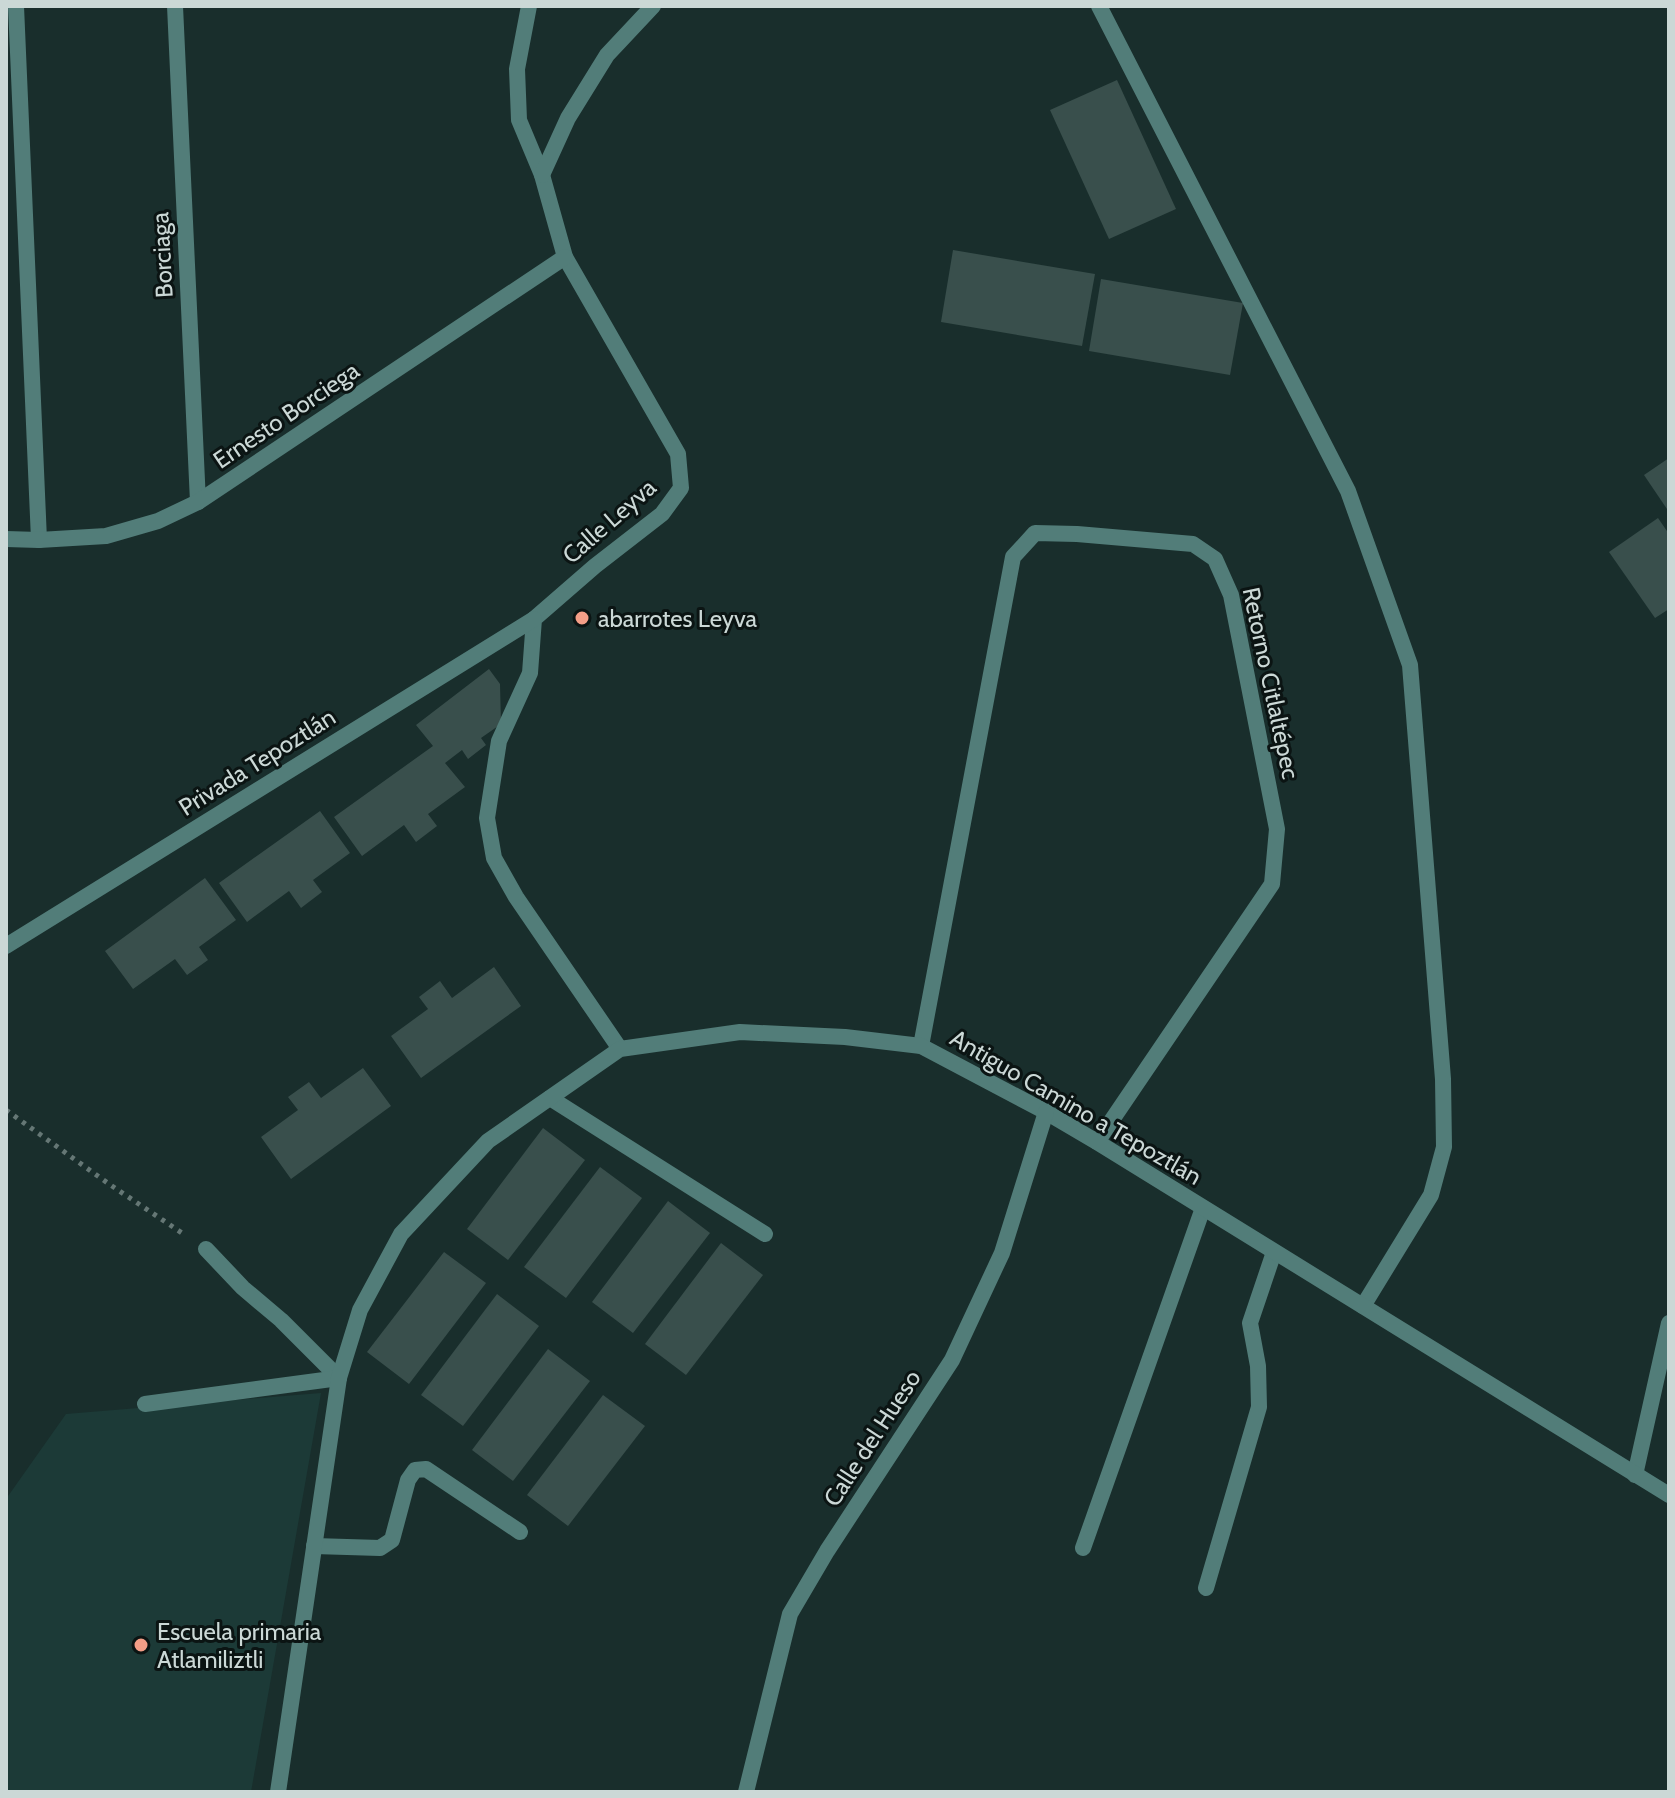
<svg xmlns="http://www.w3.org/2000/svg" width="1675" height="1798" font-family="Cabin,sans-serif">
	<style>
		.built { fill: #1c3a37 }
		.building { fill: #394f4c }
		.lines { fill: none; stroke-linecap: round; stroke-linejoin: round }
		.path { stroke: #657775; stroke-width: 5; stroke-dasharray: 4 6; stroke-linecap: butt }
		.service { stroke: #527d79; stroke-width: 16 }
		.minor { stroke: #527d79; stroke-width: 16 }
		.poi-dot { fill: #f49e87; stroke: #0b1413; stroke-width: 3 }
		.labels { text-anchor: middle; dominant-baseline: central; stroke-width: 6; stroke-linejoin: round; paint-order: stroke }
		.street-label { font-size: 24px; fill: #cbd8d6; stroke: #0b1413 }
		.poi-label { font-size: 24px; fill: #cbd8d6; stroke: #0b1413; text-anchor: start }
	</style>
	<rect width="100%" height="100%" fill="#192e2c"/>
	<!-- built -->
	<polygon class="built" points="321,1393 251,1792 6,1792 6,1499 66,1414"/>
	<!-- building -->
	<g class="building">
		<polygon points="1117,80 1176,209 1109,239 1050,110"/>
		<polygon points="953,250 1095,274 1082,346 941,322"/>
		<polygon points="1101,279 1243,303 1230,375 1089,351"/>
		<polygon points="1669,458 1669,512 1644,475"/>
		<polygon points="1658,518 1669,534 1669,609 1655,618 1609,552"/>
		<polygon points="489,669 500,684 501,724 481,738 486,745 468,759 462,750 445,763 465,787 428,814 437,826 416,842 404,825 362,856 334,817 433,746 416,725"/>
		<polygon points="320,811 350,853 313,880 322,892 301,908 289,891 247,922 219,883"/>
		<polygon points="205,878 236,920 199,947 208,960 187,975 175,959 133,989 105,951"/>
		<polygon points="494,967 521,1006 421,1078 391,1036 428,1009 419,997 440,981 452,998"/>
		<polygon points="363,1068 391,1106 291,1179 261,1137 298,1110 288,1097 309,1082 321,1098"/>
		<polygon points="543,1128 585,1160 508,1260 467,1229"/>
		<polygon points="600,1167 642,1198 566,1298 524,1267"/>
		<polygon points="668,1201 710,1233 633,1333 592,1302"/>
		<polygon points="721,1243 763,1275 686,1375 645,1344"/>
		<polygon points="444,1252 486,1283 409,1384 367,1352"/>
		<polygon points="497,1294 539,1326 463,1426 421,1395"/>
		<polygon points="548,1349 590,1381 513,1481 472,1450"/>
		<polygon points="603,1395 645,1426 568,1526 527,1495"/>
	</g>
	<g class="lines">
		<!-- path -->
		<polyline class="path" points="6,1110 109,1184 185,1235"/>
		<!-- service -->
		<g class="service">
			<polyline points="1099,6 1348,491 1410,665 1443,1079 1444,1147 1431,1195 1363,1306"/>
			<polyline points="550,1098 765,1234"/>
			<polyline points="314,1546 380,1548 392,1540 408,1480 415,1470 426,1469 520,1532"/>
			<polyline points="1083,1548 1203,1208"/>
			<polyline points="1206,1588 1259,1407 1258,1366 1250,1323 1274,1252"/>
		</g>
		<!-- minor -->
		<g class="minor">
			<polyline points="16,6 39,540"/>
			<polyline points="175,6 198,502"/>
			<polyline points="529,6 517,69 519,120 542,175 565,257 678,454 681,488 662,514 595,566 534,619 530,673 499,741 487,818 494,858 516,897 620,1049"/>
			<polyline points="542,175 568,118 607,55 653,6"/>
			<polyline points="6,539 39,540 106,536 158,521 198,502 565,257"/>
			<polyline points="6,946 534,619"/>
			<polyline points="921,1046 1013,557 1035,533 1077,534 1193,544 1215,559 1231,595 1277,829 1272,884 1097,1142"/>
			<polyline points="206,1249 243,1288 281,1320 339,1378"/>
			<polyline points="145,1404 339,1378"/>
			<polyline points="1635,1475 1669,1323"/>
			<polyline points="278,1792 339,1378 360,1310 401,1234 488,1141 620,1049 740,1032 845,1037 921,1046 1046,1112 1097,1142 1669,1495"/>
			<polyline points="746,1792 790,1614 827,1551 952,1360 1002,1253 1046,1112"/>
		</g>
	</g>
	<!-- markers -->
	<g class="poi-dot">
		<circle cx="582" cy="618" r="8"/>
		<circle cx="141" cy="1645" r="8"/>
	</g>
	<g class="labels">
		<!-- street labels -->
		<g class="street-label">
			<text transform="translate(162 255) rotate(-93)">Borciaga</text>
			<text transform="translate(286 415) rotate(-34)">Ernesto Borciega</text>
			<text transform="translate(609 521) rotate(-41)">Calle Leyva</text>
			<text transform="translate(1271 683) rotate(78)">Retorno Citlaltépec</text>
			<text transform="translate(257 762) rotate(-32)">Privada Tepoztlán</text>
			<text transform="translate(1076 1107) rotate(30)">Antiguo Camino a Tepoztlán</text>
			<text transform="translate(872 1438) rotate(-57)">Calle del Hueso</text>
		</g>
		<!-- poi labels -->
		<g class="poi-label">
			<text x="598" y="618">abarrotes Leyva</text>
			<text x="157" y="1631">Escuela primaria<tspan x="157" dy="28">Atlamiliztli</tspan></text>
		</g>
	</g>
	<!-- border -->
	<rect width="1675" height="1798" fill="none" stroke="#cbd8d6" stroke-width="16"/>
</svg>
